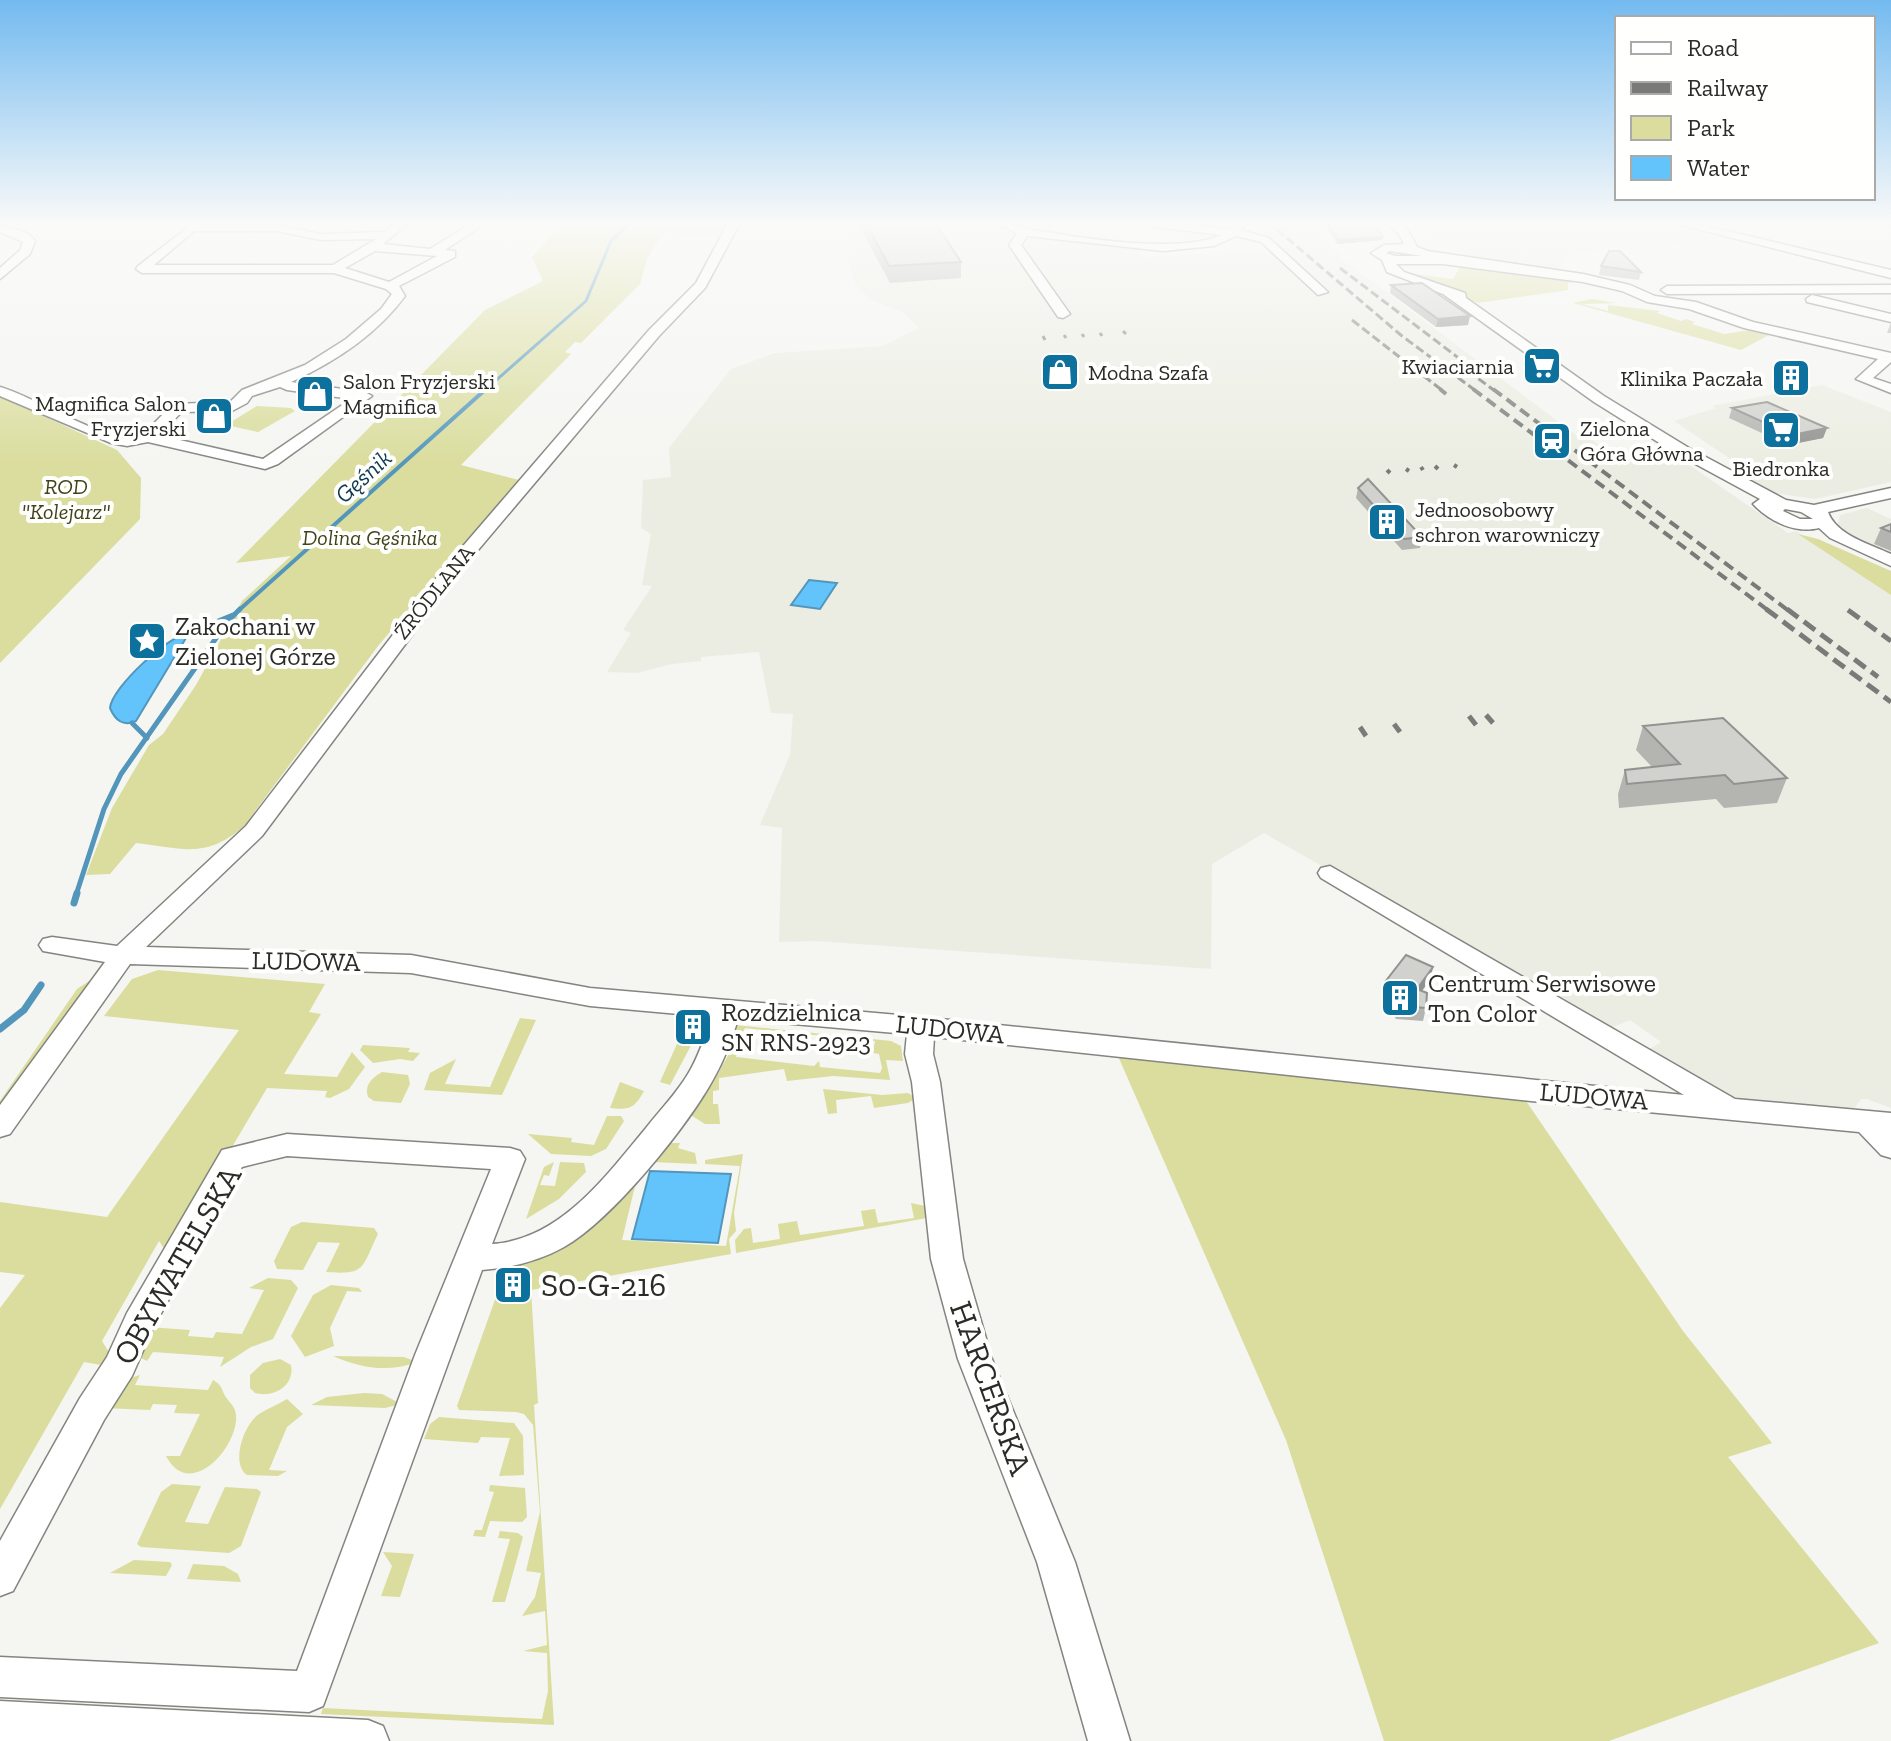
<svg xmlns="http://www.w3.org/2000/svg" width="1891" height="1741" font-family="'Zilla Slab',serif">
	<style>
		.built { fill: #ecede2 }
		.green { fill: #dadd9d }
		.water { fill: #63c4fb; stroke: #5296bc; stroke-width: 2 }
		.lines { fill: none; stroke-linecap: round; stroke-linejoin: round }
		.stream-far3 { stroke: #5296bc; stroke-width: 3 }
		.stream-far2 { stroke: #5296bc; stroke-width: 4 }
		.stream-far1 { stroke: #5296bc; stroke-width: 5 }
		.stream { stroke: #5296bc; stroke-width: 7 }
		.minor-casing { stroke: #848481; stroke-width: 3 }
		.minor { fill: #fff; fill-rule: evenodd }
		.rail-far2 { stroke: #7a7a78; stroke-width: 3; stroke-dasharray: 9 4; stroke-linecap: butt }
		.rail-far1 { stroke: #7a7a78; stroke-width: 4; stroke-dasharray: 11 6; stroke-linecap: butt }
		.rail { stroke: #7a7a78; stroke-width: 5; stroke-dasharray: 14 7; stroke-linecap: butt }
		.wall { fill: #b4b4b1 }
		.shaded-wall { fill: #929290 }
		.building { fill: #d1d1ce; stroke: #929290; stroke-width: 2 }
		.labels { text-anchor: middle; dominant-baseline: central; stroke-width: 8; stroke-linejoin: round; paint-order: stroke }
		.far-poi-label { font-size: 22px; fill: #2b2b2a; stroke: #fffffe; text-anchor: start }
		.far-park-label { font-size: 22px; font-style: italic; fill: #42431b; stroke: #fffffe }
		.far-street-label { font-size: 22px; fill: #2b2b2a; stroke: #fffffe }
		.far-water-label { font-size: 24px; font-style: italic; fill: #103a51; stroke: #fffffe }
		.poi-label { font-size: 26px; fill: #2b2b2a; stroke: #fffffe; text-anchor: start }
		.street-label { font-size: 26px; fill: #2b2b2a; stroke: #fffffe }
		.near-street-label { font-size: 32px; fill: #2b2b2a; stroke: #fffffe }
		.near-poi-label { font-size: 32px; fill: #2b2b2a; stroke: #fffffe; text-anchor: start }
	</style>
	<rect width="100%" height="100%" fill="#f5f5f2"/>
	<!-- built -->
	<g class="built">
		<polygon points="857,221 1059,221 1049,234 1138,247 1143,257 1283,250 1252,221 1295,221 1325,240 1341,254 1341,258 1580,438 1589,438 1605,449 1625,448 1642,456 1672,453 1788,533 1796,531 1891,592 1891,1108 1867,1099 1861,1099 1854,1109 1737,1099 1720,1094 1643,1053 1661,1042 1630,1020 1608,1029 1264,833 1212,864 1211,969 816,941 779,942 782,828 760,825 790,755 793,714 771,713 759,652 701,657 701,661 672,664 637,673 607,672 631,633 623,630 652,586 642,585 651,534 641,528 643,480 671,477 669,448 731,369 775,353 883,346 919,328 904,313 870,299 856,285 846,257"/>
		<polygon points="1416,221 1647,221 1717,238 1632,250 1612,246 1567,257 1559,270 1467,256 1422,231 1439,228"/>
		<polygon points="1822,385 1891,412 1891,482 1815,499 1773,493 1742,476 1736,471 1747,470 1674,421 1716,408 1712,406"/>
		<polygon points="1867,508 1891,519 1891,553 1837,527 1840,515"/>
	</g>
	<!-- green -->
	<g class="green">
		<path d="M566,221h161l-9,13 -55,-1 -16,26 -7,25 -59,59 -6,-1 -10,10 6,2 -110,111 58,15 -141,166 -134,180c-39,34 -62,22 -108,17l-26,31 -24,1 26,-67 37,-63 14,-11 33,-49 46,-84 49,-45 -55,7 249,-253 58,-29 -11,-24z"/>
		<polygon points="1461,265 1579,281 1568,283 1568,290 1478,303 1407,273 1453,279"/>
		<polygon points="1591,299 1617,303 1582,304 1608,311 1608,305 1660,311 1657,313 1681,321 1686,319 1695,322 1692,324 1724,334 1750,330 1769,335 1741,350 1573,303"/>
		<polygon points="0,396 117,450 141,478 140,519 0,663"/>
		<polygon points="257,406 291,408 295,411 258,432 226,425"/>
		<polygon points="1798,534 1818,539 1891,571 1891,595"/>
		<polygon points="158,970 325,984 309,1012 321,1014 284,1074 337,1077 352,1052 365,1067 349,1089 330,1098 325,1097 327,1091 267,1088 168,1255 159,1241 102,1341 112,1357 107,1366 84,1362 0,1509 0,1308 25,1275 0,1272 0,1202 107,1217 239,1030 104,1016 132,979"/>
		<polygon points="89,981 90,983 0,1115 0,1101 77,989"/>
		<polygon points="520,1018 536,1020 502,1095 424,1090 430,1073 456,1059 445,1084 490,1087"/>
		<polygon points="735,1025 891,1041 901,1046 903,1061 886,1060 890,1080 833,1076 787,1081 784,1069 719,1078 719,1090 713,1091 713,1104 718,1104 720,1124 705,1124 689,1114 711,1086 730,1052 737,1052 736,1057 814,1066 819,1061 820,1067 880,1073 882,1068 879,1054 873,1053 875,1041 745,1028 740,1039 732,1035"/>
		<polygon points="680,1037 695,1038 670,1085 660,1082"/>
		<polygon points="363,1045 410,1048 408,1052 420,1053 413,1061 400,1059 373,1063 360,1050"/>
		<polygon points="1118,1056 1524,1098 1683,1331 1772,1443 1728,1457 1879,1643 1609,1741 1384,1741 1286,1440"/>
		<path d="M382,1072l26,3 2,9 -9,19 -27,-2 -6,-4c-4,-12 4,-19 14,-25z"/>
		<path d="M620,1082l24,9c-10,18 -15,19 -34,17z"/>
		<polygon points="823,1089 882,1095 908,1093 916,1098 908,1103 874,1108 871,1096 836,1100 837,1113 828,1114"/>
		<polygon points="607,1116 621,1116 624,1121 606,1149 591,1156 551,1154 528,1134 572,1138 571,1142 594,1145"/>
		<path d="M672,1143h8l-2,5 17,5 2,11 -45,-2 -16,20 -14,58 104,6 14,-80 -35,-2v-4l38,-6 -9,59 2,18 -7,8 2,15 -200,36 7,113 -4,2 20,320 -233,-11 2,-6 219,11 6,-28 -1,-38 -24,-2 24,-6 -2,-34 -23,5 13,-19 6,-24 -15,-2 14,-59 -7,-87 -9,-11 -8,-2 -57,-2 -2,-4 49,-137c82,-26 106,-62 160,-124z"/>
		<polygon points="554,1162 549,1176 544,1175 540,1185 555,1186 560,1162 584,1163 586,1172 559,1199 526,1219 544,1167"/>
		<polygon points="911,1203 925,1206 932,1217 736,1253 735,1240 744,1229 751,1228 753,1243 780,1239 778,1224 797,1221 800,1235 864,1226 861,1211 875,1209 878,1223 914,1218"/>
		<path d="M302,1222l72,6 4,6c-17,34 -11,41 -52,38l14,-29 -22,-1 -15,28 -26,-1 -3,-8 17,-34z"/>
		<polygon points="268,1278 291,1280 298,1288 273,1339 251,1347 220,1367 224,1357 153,1352 147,1361 137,1356 148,1327 190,1330 188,1336 213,1338 216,1332 242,1334 264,1290 249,1288"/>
		<polygon points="331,1285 359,1288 362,1292 347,1291 330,1328 334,1346 305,1357 291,1336 313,1295"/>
		<path d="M333,1356l71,1 13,5c-29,11 -57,6 -84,-6z"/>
		<path d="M280,1359l11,6c4,21 -18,33 -36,28l-5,-5v-13l13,-12z"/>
		<path d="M140,1375l-5,10 73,5 5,-10c8,5 8,7 11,14 4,8 11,11 12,21 3,31 -46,87 -70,41h14l20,-42 -26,-1 3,-8 -24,-1 -3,6 -46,-2 23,-29z"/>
		<polygon points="364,1393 382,1394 401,1404 385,1408 311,1405 327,1397"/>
		<path d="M287,1399l16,15 -16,13 -18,43 18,1 -9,5 -31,-1c-17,-12 -3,-51 12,-61 9,-6 19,-9 28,-15z"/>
		<polygon points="439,1417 514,1423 523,1436 524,1475 499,1476 510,1438 481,1437 478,1443 424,1439 430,1424"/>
		<polygon points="172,1484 201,1486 185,1522 208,1524 225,1487 257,1489 261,1492 241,1546 229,1553 141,1547 137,1544 161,1492"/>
		<polygon points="490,1485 525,1488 527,1517 522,1522 490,1521 485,1537 473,1536 475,1530 482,1530 494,1492 489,1491"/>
		<polygon points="500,1531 518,1533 523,1537 505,1602 492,1602 510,1539 498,1538"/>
		<polygon points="383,1552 414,1554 400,1597 381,1596 392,1566"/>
		<polygon points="134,1560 170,1562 172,1565 166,1576 110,1573"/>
		<polygon points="193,1564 224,1566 238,1574 241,1582 187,1579"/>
	</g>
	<!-- water -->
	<g class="water">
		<polygon points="809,580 837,583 820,609 791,605"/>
		<path d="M189,633l-53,88c-13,6 -21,-1 -26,-13 2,-21 59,-73 79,-75z"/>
		<polygon points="650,1171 731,1174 718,1243 632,1239"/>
	</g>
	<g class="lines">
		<!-- stream-far3 -->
		<polyline class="stream-far3" points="484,391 586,301 611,241 633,221"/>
		<!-- stream-far2 -->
		<polyline class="stream-far2" points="238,611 486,389"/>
		<!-- stream-far1 -->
		<g class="stream-far1">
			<polyline points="189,633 233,615"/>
			<polyline points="132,723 147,738"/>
			<polyline points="76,895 104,809 121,774 228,621 240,609"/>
		</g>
		<!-- stream -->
		<g class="stream">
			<polyline points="74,903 77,893"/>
			<polyline points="0,1029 24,1010 41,985"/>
		</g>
		<defs>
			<g id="minor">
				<path d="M397,221h13l-27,23 47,5 45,-28h14l-44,29 10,1v6l-56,29 6,10c-29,39 -70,66 -114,86l74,10 7,4 -94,68 -13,5 -117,-27 -21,4 -16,-3 -111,-47v-9c31,8 108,57 135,49 14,-4 27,-22 38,-32l57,-2 12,-12 63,-25 41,-26 35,-30 11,-15 -6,-5 -52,-16h-192l-6,-4 2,-3 53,-41h86l44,9 63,-2zM194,231h83l44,9 55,-1 -43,26h-179zM375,251l62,5 -48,26 -44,-14zM280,387l7,3 64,9 -88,60 -105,-24 24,-23 50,-1 15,-8 5,-7z"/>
				<path d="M729,221h12l-36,67 -46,48 -202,239 -195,261 -116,111 265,8 179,33 331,29 763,78 -363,-217 -3,-5 3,-5 9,-2 405,233 156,14v45l-10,-3 -22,-23 -328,-31 -597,-64 -1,17 7,28 23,177 29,100 83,203 55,179h-42l-51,-179 -79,-203 -27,-100 -19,-177 -7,-28 2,-20 -169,-15c-6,20 -13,39 -23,57 -26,49 -103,144 -151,171 -25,14 -54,21 -82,23l-159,436 -14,6 -309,-15v-40l297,14 118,-316 76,-186 -204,-13 -45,11 -89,161 -21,48 -28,44 -91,171 -13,5v-55l80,-143 27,-41 20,-44 95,-163 65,-16 223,14 10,3 5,8 -33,85c68,-4 114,-68 154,-116 14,-18 30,-34 42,-54 11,-18 17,-38 24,-57l-122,-11 -179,-33 -281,-9 -120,170 -10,3v-32l105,-143 -62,-11 -4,-6 4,-6 9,-2 65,9 129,-120 199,-259 204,-237 47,-47z"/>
				<path d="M991,221c15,0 28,6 43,9 47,8 144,24 187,5l-64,-8 -4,-1v-4l76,7 7,-8h12l-7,9 28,8 59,54 -10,3 -57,-53 -25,-6 -22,10 -51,5 -136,-15 -6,9 49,69 -7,4 -5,-1 -49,-72 8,-12z"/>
				<path d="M1384,221c20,0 25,10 33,26l11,4 155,23 47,11 25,11 41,6 57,20 138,31v9l-18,16 18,6v9l-35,-14 22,-20 -134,-31 -55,-19 -42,-7 -25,-11 -39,-9 -140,-18h-47l8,8 61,21 1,5 138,98 85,52 97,52 28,5 77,-17v10l-63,14c8,23 42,32 63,42v12l-61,-28 -11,-10c-24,6 -50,-7 -66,-24l7,-5 -83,-45 -83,-52 -151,-108 -56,-22 -5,-12 -11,-7 13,-8 20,-1 -5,-10zM1390,251l32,5h-27l-9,-3zM1785,509l16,3 12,7h-13l-17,-8z"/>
				<polygon points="1665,221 1686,221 1891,270 1891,278"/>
				<polygon points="1873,221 1891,221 1891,225"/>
				<polygon points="0,225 27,233 35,241 30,254 0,279 0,268 20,250 23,242 0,232"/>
				<polygon points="1891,285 1891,293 1667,294 1661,290 1667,286"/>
				<polygon points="1812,295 1891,314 1891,322 1807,302 1806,299"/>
				<polygon points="0,1701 368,1720 383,1726 389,1741 0,1741"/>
			</g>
		</defs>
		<!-- minor casing -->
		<use href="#minor" class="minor-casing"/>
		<!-- minor -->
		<use href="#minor" class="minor"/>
		<!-- rail-far2 -->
		<g class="rail-far2">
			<polyline points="1267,221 1402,336 1476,391"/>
			<polyline points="1340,268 1481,375"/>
			<polyline points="1352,320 1443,391"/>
			<polyline points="1123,331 1126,334"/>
			<polyline points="1100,333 1102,336"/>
			<polyline points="1082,334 1084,337"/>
			<polyline points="1064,335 1066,338"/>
			<polyline points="1043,336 1045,340"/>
			<polyline points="1468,371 1495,391"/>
		</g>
		<!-- rail-far1 -->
		<g class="rail-far1">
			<polyline points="1440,389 1446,394"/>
			<polyline points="1473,389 1769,611"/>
			<polyline points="1493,389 1789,611"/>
			<polyline points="1454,465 1457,467"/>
			<polyline points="1435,466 1438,469"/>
			<polyline points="1421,467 1423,470"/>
			<polyline points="1406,469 1409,471"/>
			<polyline points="1387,470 1390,473"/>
		</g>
		<!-- rail -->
		<g class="rail">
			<polyline points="1766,609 1891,702"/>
			<polyline points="1787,609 1878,677"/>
			<polyline points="1848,610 1891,641"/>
			<polyline points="1486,715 1493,723"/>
			<polyline points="1469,716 1476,725"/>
			<polyline points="1394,724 1400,732"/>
			<polyline points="1360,727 1366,736"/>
		</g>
	</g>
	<!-- wall -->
	<g class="wall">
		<polygon points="860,221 934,221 961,262 961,278 890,283 860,227"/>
		<polygon points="1325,221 1370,221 1383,237 1382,240 1337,244 1324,224"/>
		<polygon points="1601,266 1641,272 1639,280 1599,275"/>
		<polygon points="1391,285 1468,325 1436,327 1390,293"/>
		<polygon points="1891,322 1891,333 1887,333"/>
		<polygon points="1732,408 1827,428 1823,438 1788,445 1729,418"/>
		<polygon points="1358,488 1422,537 1420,548 1402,550 1356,498"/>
		<polygon points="1891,524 1891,551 1874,544 1881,528"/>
		<polygon points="1643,726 1787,778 1777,803 1724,808 1716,799 1619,808 1618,794 1625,770 1652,767 1636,750"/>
		<polygon points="1433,967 1430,980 1422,991 1426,1008 1423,1021 1396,1019 1382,994 1385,982"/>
	</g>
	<!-- shaded-wall -->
	<g class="shaded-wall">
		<polygon points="1383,237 1382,240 1337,244 1338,240"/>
		<polygon points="1470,316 1468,325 1436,327 1438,319"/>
		<polygon points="1827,428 1823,438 1788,445 1792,435"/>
		<polygon points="1433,967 1430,980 1414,1001 1417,989"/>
	</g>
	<!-- building -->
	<g class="building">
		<polygon points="865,221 934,221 961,262 889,266"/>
		<polygon points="1326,221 1370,221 1383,237 1338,240"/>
		<polygon points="1609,251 1620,251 1641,272 1601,266"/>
		<polygon points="1422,283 1470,316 1438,319 1391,285"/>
		<polygon points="1767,402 1827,428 1792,435 1732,408"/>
		<polygon points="1368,479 1422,537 1404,539 1358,488"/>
		<polygon points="1891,524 1891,532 1881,528"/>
		<polygon points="1723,718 1787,778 1734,784 1725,775 1627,784 1625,770 1680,764 1643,726"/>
		<polygon points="1406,955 1433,967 1417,989 1427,993 1426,1008 1399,1006 1385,982"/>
	</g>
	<!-- sky -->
	<linearGradient id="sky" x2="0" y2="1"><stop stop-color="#73baf0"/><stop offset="0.48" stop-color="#fafaf9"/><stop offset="1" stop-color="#fafaf9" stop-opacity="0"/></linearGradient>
	<rect width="1891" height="465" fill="url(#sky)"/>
	<!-- icons -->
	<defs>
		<symbol id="supermarket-square" viewBox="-11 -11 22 22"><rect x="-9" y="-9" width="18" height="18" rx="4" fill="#0d719e" stroke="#fffffe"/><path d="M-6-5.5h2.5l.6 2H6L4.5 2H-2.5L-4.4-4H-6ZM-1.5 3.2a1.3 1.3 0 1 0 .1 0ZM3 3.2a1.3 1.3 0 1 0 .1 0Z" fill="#fff"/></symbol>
		<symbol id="shop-square" viewBox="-11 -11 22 22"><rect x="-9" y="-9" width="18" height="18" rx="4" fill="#0d719e" stroke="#fffffe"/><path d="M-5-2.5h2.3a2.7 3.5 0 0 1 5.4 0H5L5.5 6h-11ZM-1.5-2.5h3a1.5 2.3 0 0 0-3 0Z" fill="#fff"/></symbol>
		<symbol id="building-square" viewBox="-11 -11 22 22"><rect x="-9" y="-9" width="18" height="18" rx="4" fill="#0d719e" stroke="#fffffe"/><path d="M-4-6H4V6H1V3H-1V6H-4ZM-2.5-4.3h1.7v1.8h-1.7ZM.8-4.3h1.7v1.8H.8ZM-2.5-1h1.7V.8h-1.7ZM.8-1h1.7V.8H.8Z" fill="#fff"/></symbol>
		<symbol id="station-square" viewBox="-11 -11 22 22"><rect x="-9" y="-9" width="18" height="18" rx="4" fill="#0d719e" stroke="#fffffe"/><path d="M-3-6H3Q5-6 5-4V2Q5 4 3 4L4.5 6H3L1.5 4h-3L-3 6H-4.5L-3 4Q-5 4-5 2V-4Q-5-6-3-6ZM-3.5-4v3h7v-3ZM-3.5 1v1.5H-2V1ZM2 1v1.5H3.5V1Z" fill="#fff"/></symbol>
		<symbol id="sight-square" viewBox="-11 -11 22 22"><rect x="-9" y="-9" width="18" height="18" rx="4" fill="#0d719e" stroke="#fffffe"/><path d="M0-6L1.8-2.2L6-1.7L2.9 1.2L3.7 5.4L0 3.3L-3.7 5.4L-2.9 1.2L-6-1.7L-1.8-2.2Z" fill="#fff"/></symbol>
	</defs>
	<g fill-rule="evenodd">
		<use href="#supermarket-square" x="1520" y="344" width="44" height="44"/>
		<use href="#shop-square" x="1038" y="350" width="44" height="44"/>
		<use href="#building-square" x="1769" y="356" width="44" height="44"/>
		<use href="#shop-square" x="293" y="372" width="44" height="44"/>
		<use href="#shop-square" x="192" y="394" width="44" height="44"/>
		<use href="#supermarket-square" x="1759" y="408" width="44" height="44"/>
		<use href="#station-square" x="1530" y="419" width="44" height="44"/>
		<use href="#building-square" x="1365" y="500" width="44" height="44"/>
		<use href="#sight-square" x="125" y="619" width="44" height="44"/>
		<use href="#building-square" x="1378" y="976" width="44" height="44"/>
		<use href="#building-square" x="671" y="1005" width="44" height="44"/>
		<use href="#building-square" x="491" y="1263" width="44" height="44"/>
	</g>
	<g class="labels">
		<!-- far-poi labels -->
		<g class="far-poi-label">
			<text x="1514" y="366" text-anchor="end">Kwiaciarnia</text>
			<text x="1088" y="372">Modna Szafa</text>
			<text x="1763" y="378" text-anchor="end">Klinika Paczała</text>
			<text x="343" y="381">Salon Fryzjerski<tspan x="343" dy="25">Magnifica</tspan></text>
			<text x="186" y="403" text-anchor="end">Magnifica Salon<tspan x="186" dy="25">Fryzjerski</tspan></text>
			<text x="1580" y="428">Zielona<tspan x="1580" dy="25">Góra Główna</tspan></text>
			<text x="1781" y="468" text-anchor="middle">Biedronka</text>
			<text x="1415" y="509">Jednoosobowy<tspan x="1415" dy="25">schron warowniczy</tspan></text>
		</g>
		<!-- far-park labels -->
		<g class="far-park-label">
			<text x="66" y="486">ROD<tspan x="66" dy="25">"Kolejarz"</tspan></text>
			<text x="370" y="537">Dolina Gęśnika</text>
		</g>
		<!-- far-street labels -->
		<g class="far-street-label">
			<text transform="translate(434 592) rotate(-51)">ŹRÓDLANA</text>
		</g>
		<!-- far-water labels -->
		<g class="far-water-label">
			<text transform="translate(363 476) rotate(-42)">Gęśnik</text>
		</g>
		<!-- poi labels -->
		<g class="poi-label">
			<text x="175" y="626">Zakochani w<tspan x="175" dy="30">Zielonej Górze</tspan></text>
			<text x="1428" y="983">Centrum Serwisowe<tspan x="1428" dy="30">Ton Color</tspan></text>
			<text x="721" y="1012">Rozdzielnica<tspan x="721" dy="30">SN RNS-2923</tspan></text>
		</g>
		<!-- street labels -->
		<g class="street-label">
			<text transform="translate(306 961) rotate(1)">LUDOWA</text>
			<text transform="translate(950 1029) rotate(6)">LUDOWA</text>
			<text transform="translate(1594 1096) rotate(5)">LUDOWA</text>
		</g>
		<!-- near-street labels -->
		<g class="near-street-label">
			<text transform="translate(177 1265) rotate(-60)">OBYWATELSKA</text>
			<text transform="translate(991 1388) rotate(70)">HARCERSKA</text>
		</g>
		<!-- near-poi labels -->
		<g class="near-poi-label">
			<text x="541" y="1285">S0-G-216</text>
		</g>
	</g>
	<!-- legend -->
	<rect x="1615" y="16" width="260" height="184" fill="#fffffe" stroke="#aaaaa9" stroke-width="2"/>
	<rect x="1631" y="42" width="40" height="12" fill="#ffffff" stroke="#aaaaa9" stroke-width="2"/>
	<text x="1687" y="56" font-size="24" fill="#2b2b2a">Road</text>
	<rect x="1631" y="82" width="40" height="12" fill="#7a7a78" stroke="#aaaaa9" stroke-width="2"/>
	<text x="1687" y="96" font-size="24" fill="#2b2b2a">Railway</text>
	<rect x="1631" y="116" width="40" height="24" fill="#dadd9d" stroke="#aaaaa9" stroke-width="2"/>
	<text x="1687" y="136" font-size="24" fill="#2b2b2a">Park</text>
	<rect x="1631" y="156" width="40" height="24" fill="#63c4fb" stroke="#aaaaa9" stroke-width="2"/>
	<text x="1687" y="176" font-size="24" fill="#2b2b2a">Water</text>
</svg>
